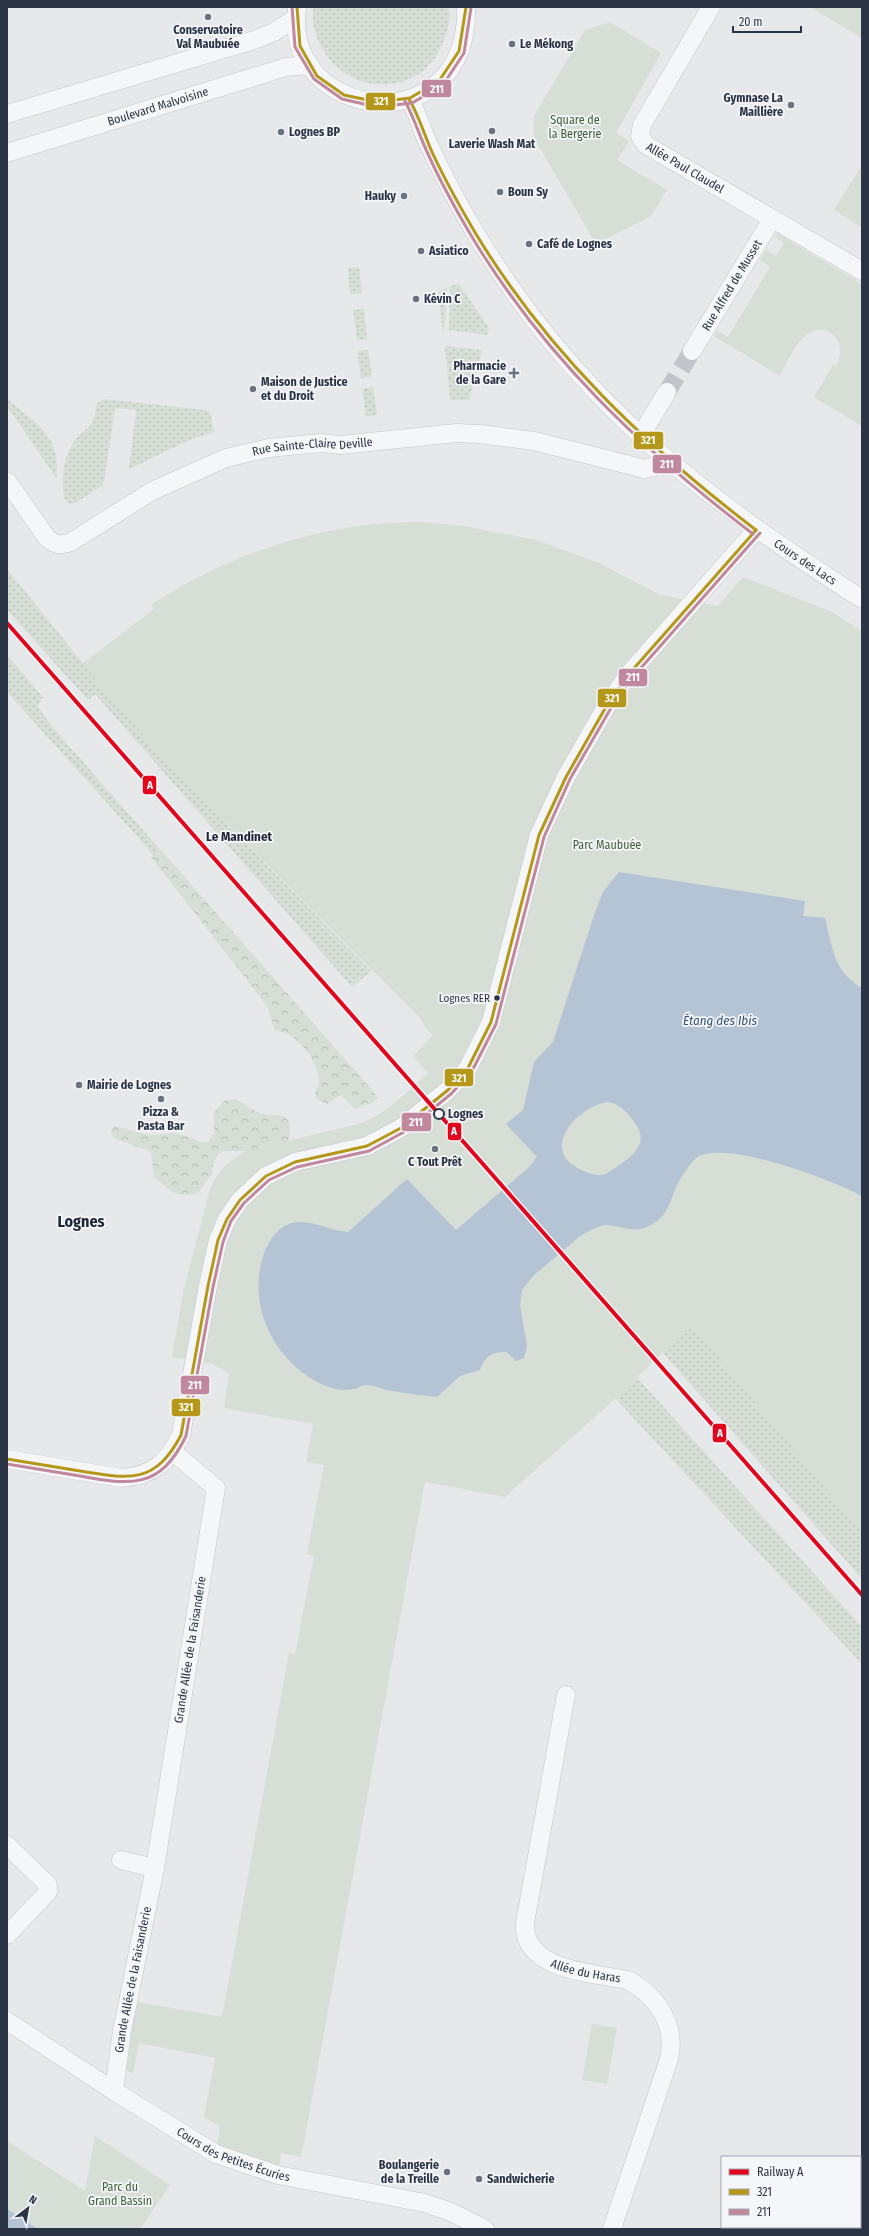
<svg xmlns="http://www.w3.org/2000/svg" width="869" height="2236" font-family="'Fira Sans Condensed',sans-serif">
	<style>
		.grass { fill: url(#grass-dots) }
		.forest { fill: url(#forest-crowns) }
		.park { fill: #d6ded6 }
		.water { fill: #b4c4d5; fill-rule: evenodd }
		.lines { fill: none; stroke-linecap: round; stroke-linejoin: round }
		.street-tunnel { stroke: #c1c4c9; stroke-width: 18; stroke-dasharray: 18 9; stroke-linecap: butt }
		.street-casing { stroke: #c4c6c8; stroke-width: 19 }
		.street { stroke: #f5f6f7; stroke-width: 18 }
		.bus-1-casing { stroke: #f4f6f9; stroke-width: 6 }
		.bus-2-casing { stroke: #f4f6f9; stroke-width: 6 }
		.bus-1 { stroke: #b59719; stroke-width: 3 }
		.bus-2 { stroke: #c1889d; stroke-width: 3 }
		.rail-1-casing { stroke: #f4f6f9; stroke-width: 7 }
		.rail-1 { stroke: #e3051c; stroke-width: 4 }
		.poi-dot { fill: #6c737f; stroke: #f4f6f9; stroke-width: 1.5 }
		.bus-dot { fill: #2b3445; stroke: #f4f6f9; stroke-width: 1.5 }
		.stop-dot { fill: #f4f6f9; stroke: #2b3445; stroke-width: 2 }
		.labels { text-anchor: middle; dominant-baseline: central; stroke-width: 3.5; stroke-linejoin: round; paint-order: stroke }
		.bus-label { font-size: 11px; fill: #2b3445; stroke: #f4f6f9; text-anchor: end }
		.poi-label { font-size: 12px; font-weight: bold; fill: #2b3445; stroke: #f4f6f9; text-anchor: start }
		.street-label { font-size: 12px; fill: #2b3445; stroke: #f4f6f9 }
		.park-label { font-size: 12px; fill: #3f6138; stroke: #f4f6f9 }
		.stop-label { font-size: 12px; font-weight: bold; fill: #2b3445; stroke: #f4f6f9; text-anchor: start }
		.neighbourhood-label { font-size: 13px; font-weight: bold; fill: #1d2536; stroke: #f4f6f9 }
		.water-label { font-size: 13px; font-style: italic; fill: #34527a; stroke: #f4f6f9 }
		.district-label { font-size: 16px; font-weight: bold; fill: #1d2536; stroke: #f4f6f9 }
		.line-badge { stroke: #f4f6f9; stroke-width: 1.5 }
		.badge-label { font-size: 11px; text-anchor: middle; font-weight: bold; fill: #fff }
	</style>
	<defs>
		<pattern id="grass-dots" width="8" height="8" patternUnits="userSpaceOnUse"><rect width="8" height="8" fill="#d6ded6"/><path d="M2 2h.1M6 6h.1" fill="none" stroke="#b8bfb9" stroke-width="1.8" stroke-linecap="round"/></pattern>
		<pattern id="forest-crowns" width="20" height="18" patternUnits="userSpaceOnUse"><rect width="20" height="18" fill="#d6ded6"/><path d="M2 6a3 3 0 1 1 6 0M12 15a3 3 0 1 1 6 0" fill="none" stroke="#b8bfb9"/></pattern>
	</defs>
	<rect width="100%" height="100%" fill="#e6e8ea"/>
	<!-- grass -->
	<g class="grass">
		<path d="M314,7h134c4,12 -1,27 -6,38 -24,56 -100,50 -123,-3 -5,-10 -8,-24 -5,-35z"/>
		<polygon points="359,267 362,293 350,294 348,268"/>
		<polygon points="459,284 489,328 487,335 449,330 450,286"/>
		<polygon points="447,288 445,325 443,331 438,292"/>
		<polygon points="364,309 367,339 357,340 353,310"/>
		<polygon points="445,346 482,350 469,400 450,400"/>
		<polygon points="368,350 372,377 361,378 357,351"/>
		<polygon points="373,387 377,415 366,416 362,389"/>
		<path d="M7,399c17,15 41,29 48,52 2,9 2,19 2,28l-50,-73z"/>
		<path d="M104,399l102,11 4,3 4,19 -27,9 -58,28 7,-59 -21,-2 -11,74 -2,4 -27,17 -5,1 -5,-4c-5,-17 -2,-44 9,-58 15,-19 19,-10 23,-39z"/>
		<polygon points="7,569 105,691 171,768 371,971 352,987 95,694 88,700 7,610"/>
		<polygon points="7,655 43,697 37,706 55,730 375,1094 378,1098 370,1104 359,1105 303,1047 143,843 7,692"/>
		<polygon points="596,1277 659,1285 862,1533 862,1579"/>
		<polygon points="568,1301 862,1627 862,1664 627,1411 555,1330"/>
	</g>
	<!-- forest -->
	<g class="forest">
		<path d="M156,850h5l212,241c0,12 -9,13 -18,18l-14,-14 -14,9 -11,-5c-3,-8 4,-12 3,-20 -3,-23 -22,-45 -44,-49l-8,-24 -116,-149z"/>
		<path d="M235,1099c10,5 17,12 28,15 5,2 10,1 16,1 15,2 11,19 9,29l-37,7h-27l-6,3 -5,10 -1,10 -14,19c-22,5 -28,-2 -44,-16l-3,-25 -37,-14 -3,-5 3,-7 35,9 25,-2 12,3 14,6h8l6,-10v-20l11,-12z"/>
	</g>
	<!-- park -->
	<g class="park">
		<polygon points="810,7 862,7 862,38"/>
		<polygon points="610,22 661,53 616,133 629,141 617,160 667,190 651,216 596,244 534,138 534,116 585,30"/>
		<polygon points="862,165 862,228 834,210"/>
		<path d="M778,234l84,50v142l-48,-29 19,-32 3,1c13,-22 -7,-47 -29,-32 -12,9 -20,29 -27,42l-66,-40 3,-5 11,6 42,-70 -10,-7 6,-10 10,6 8,-13 -10,-7z"/>
		<path d="M421,522l43,4 72,14 63,23 61,32 58,11 25,-29 89,35 30,19v902l-169,-206 -31,26 -46,45 -111,99 -80,-15 -123,671 -1,4 -20,-4 -3,22 -62,-21 4,-27 -16,-10 11,-59 -76,-15 -6,31 -23,-14 11,-61 101,18 67,-364 6,1 19,-98 -7,-2 17,-89 -18,-3 7,-38 -89,-16 5,-35 -17,-9 -40,-7 11,-64 27,-104c8,-18 20,-30 37,-38l111,-27c28,-9 49,-32 70,-51l-15,-17 20,-21 -8,-8 -4,-8 -250,-251 -89,-104 72,-55 -3,-4c82,-53 172,-83 270,-83z"/>
		<polygon points="592,2024 617,2028 607,2084 582,2080"/>
		<polygon points="95,2136 170,2185 140,2229 7,2229 7,2141 85,2191"/>
	</g>
	<!-- water -->
	<g class="water">
		<path d="M619,872l186,29 -2,15 22,2c7,29 9,54 37,70v208c-29,-16 -132,-55 -163,-40 -5,3 -11,11 -14,16 -16,19 -10,41 -36,54 -14,8 -27,0 -42,-1 -9,0 -20,7 -28,12l-46,39 -11,14 -2,15 7,41 -3,12 -8,3 -10,-9c-14,0 -21,4 -26,18l-20,6 -23,21c-17,-2 -34,-4 -51,-7 -6,-2 -14,-5 -20,-5 -4,0 -8,3 -12,4 -13,3 -29,-2 -40,-9 -43,-25 -66,-77 -51,-124 5,-13 12,-27 26,-32 20,-7 39,7 59,8l59,-53 49,51 72,-62 9,-11 -31,-33 17,-14 11,-48 19,-20 42,-130 8,-20zM608,1102c11,2 17,8 24,17 17,20 7,32 -12,46 -5,3 -12,9 -18,10 -8,1 -19,-4 -26,-8 -35,-20 3,-62 32,-65z"/>
		<polygon points="7,2209 38,2229 7,2229"/>
	</g>
	<g class="lines">
		<!-- street-tunnel -->
		<polyline class="street-tunnel" points="667,392 692,351"/>
		<defs>
			<g id="street">
				<path id="s1" d="M711,7l-69,118 -2,11 6,9 216,126"/>
				<path d="M297,8c-15,115 173,137 169,-1"/>
				<path id="s2" d="M409,99c9,14 12,30 19,44 17,36 35,71 56,104 97,157 224,255 378,352"/>
				<polyline points="7,114 257,39 274,32 296,18"/>
				<path id="s3" d="M7,153l279,-86 24,-2"/>
				<path id="s4" d="M692,351l80,-132"/>
				<polyline points="640,437 667,392"/>
				<path id="s5" d="M7,481l40,57c8,7 14,8 24,4l81,-51 74,-33 43,-10 52,-5 20,2 115,-12 24,1 54,7 111,28 8,-2 11,-9"/>
				<path d="M7,1459l114,19c32,-2 47,-16 60,-43l27,-149 10,-46 9,-21 13,-19 26,-24 29,-14 72,-16 34,-18 47,-38 20,-22 23,-46 48,-187 27,-58 41,-72 22,-31 127,-144"/>
				<path id="s6" d="M566,1695l-41,228c-3,48 69,50 103,57 29,16 49,45 41,79l-57,170"/>
				<polyline points="7,1845 48,1885 48,1892 7,1935"/>
				<polyline points="121,1860 155,1868"/>
				<path id="s7" d="M7,2021l107,70 102,63 62,21 147,28 26,9 34,17"/>
				<path id="s8" d="M114,2091l8,-60 33,-163 61,-380 -43,-36"/>
			</g>
		</defs>
		<!-- street casing -->
		<use href="#street" class="street-casing"/>
		<!-- street -->
		<use href="#street" class="street"/>
		<defs>
			<g id="bus-1">
				<polyline points="297,7 300,46 317,76 344,95 377,102 410,98 439,81 459,51 466,7"/>
				<path d="M409,99c10,17 15,35 23,53 13,28 28,55 44,82 72,119 170,212 280,296"/>
				<path d="M7,1459c24,4 49,8 73,12 49,8 75,14 101,-36l27,-149 10,-46 9,-21 13,-19 26,-24 29,-14 72,-16 34,-18 47,-38 20,-22 23,-46 48,-187 27,-58 41,-72 22,-31 127,-144"/>
			</g>
			<g id="bus-2">
				<polyline points="292,7 295,47 314,79 342,99 377,107 412,103 443,85 464,53 471,8"/>
				<path d="M405,101c9,17 15,36 23,53 13,29 28,56 44,83 73,121 170,212 281,297"/>
				<path d="M7,1464c24,4 49,8 73,12 50,9 80,14 106,-40l27,-149 10,-45 8,-21 13,-18 25,-23 28,-13 72,-16 35,-19 47,-38 21,-23 24,-47 48,-187 26,-58 41,-71 22,-31 127,-144"/>
			</g>
		</defs>
		<!-- bus-1 casing -->
		<use href="#bus-1" class="bus-1-casing"/>
		<!-- bus-2 casing -->
		<use href="#bus-2" class="bus-2-casing"/>
		<!-- bus-1 -->
		<use href="#bus-1" class="bus-1"/>
		<!-- bus-2 -->
		<use href="#bus-2" class="bus-2"/>
		<defs>
			<polyline id="rail-1" points="7,623 862,1595"/>
		</defs>
		<!-- rail-1 casing -->
		<use href="#rail-1" class="rail-1-casing"/>
		<!-- rail-1 -->
		<use href="#rail-1" class="rail-1"/>
	</g>
	<!-- markers -->
	<g class="poi-dot">
		<circle cx="208" cy="17" r="4"/>
		<circle cx="512" cy="44" r="4"/>
		<circle cx="791" cy="105" r="4"/>
		<circle cx="492" cy="131" r="4"/>
		<circle cx="281" cy="132" r="4"/>
		<circle cx="500" cy="192" r="4"/>
		<circle cx="404" cy="196" r="4"/>
		<circle cx="529" cy="244" r="4"/>
		<circle cx="421" cy="251" r="4"/>
		<circle cx="416" cy="299" r="4"/>
		<path d="M512 367h4v4h4v4h-4v4h-4v-4h-4v-4h4z"/>
		<circle cx="253" cy="389" r="4"/>
		<circle cx="79" cy="1085" r="4"/>
		<circle cx="161" cy="1099" r="4"/>
		<circle cx="435" cy="1149" r="4"/>
		<circle cx="447" cy="2172" r="4"/>
		<circle cx="479" cy="2179" r="4"/>
	</g>
	<circle class="bus-dot" cx="497" cy="998" r="3.5"/>
	<circle class="stop-dot" cx="439" cy="1114" r="5"/>
	<g class="labels">
		<!-- bus labels -->
		<g class="bus-label">
			<text x="490" y="998">Lognes RER</text>
		</g>
		<!-- poi labels -->
		<g class="poi-label">
			<text x="208" y="30" text-anchor="middle">Conservatoire<tspan x="208" dy="14">Val Maubuée</tspan></text>
			<text x="520" y="44">Le Mékong</text>
			<text x="783" y="98" text-anchor="end">Gymnase La<tspan x="783" dy="14">Maillière</tspan></text>
			<text x="289" y="132">Lognes BP</text>
			<text x="492" y="144" text-anchor="middle">Laverie Wash Mat</text>
			<text x="508" y="192">Boun Sy</text>
			<text x="396" y="196" text-anchor="end">Hauky</text>
			<text x="537" y="244">Café de Lognes</text>
			<text x="429" y="251">Asiatico</text>
			<text x="424" y="299">Kévin C</text>
			<text x="506" y="366" text-anchor="end">Pharmacie<tspan x="506" dy="14">de la Gare</tspan></text>
			<text x="261" y="382">Maison de Justice<tspan x="261" dy="14">et du Droit</tspan></text>
			<text x="87" y="1085">Mairie de Lognes</text>
			<text x="161" y="1112" text-anchor="middle">Pizza &amp;<tspan x="161" dy="14">Pasta Bar</tspan></text>
			<text x="435" y="1162" text-anchor="middle">C Tout Prêt</text>
			<text x="439" y="2165" text-anchor="end">Boulangerie<tspan x="439" dy="14">de la Treille</tspan></text>
			<text x="487" y="2179">Sandwicherie</text>
		</g>
		<!-- street labels -->
		<g class="street-label">
			<text stroke="none"><textPath href="#s3" startOffset="158">Boulevard Malvoisine</textPath></text>
			<text stroke="none"><textPath href="#s1" startOffset="204">Allée Paul Claudel</textPath></text>
			<text stroke="none"><textPath href="#s4" startOffset="77">Rue Alfred de Musset</textPath></text>
			<text stroke="none"><textPath href="#s5" startOffset="360">Rue Sainte-Claire Deville</textPath></text>
			<text stroke="none"><textPath href="#s2" startOffset="620">Cours des Lacs</textPath></text>
			<text stroke="none"><textPath href="#s8" startOffset="448">Grande Allée de la Faisanderie</textPath></text>
			<text stroke="none"><textPath href="#s6" startOffset="318">Allée du Haras</textPath></text>
			<text stroke="none"><textPath href="#s8" startOffset="113">Grande Allée de la Faisanderie</textPath></text>
			<text stroke="none"><textPath href="#s7" startOffset="264">Cours des Petites Écuries</textPath></text>
		</g>
		<!-- park labels -->
		<g class="park-label">
			<text x="575" y="120">Square de<tspan x="575" dy="14">la Bergerie</tspan></text>
			<text x="607" y="845">Parc Maubuée</text>
			<text x="120" y="2187">Parc du<tspan x="120" dy="14">Grand Bassin</tspan></text>
		</g>
		<!-- stop labels -->
		<g class="stop-label">
			<text x="448" y="1114">Lognes</text>
		</g>
		<!-- neighbourhood labels -->
		<g class="neighbourhood-label">
			<text x="239" y="836">Le Mandinet</text>
		</g>
		<!-- water labels -->
		<g class="water-label">
			<text x="720" y="1020">Étang des Ibis</text>
		</g>
		<!-- district labels -->
		<g class="district-label">
			<text x="81" y="1221">Lognes</text>
		</g>
	</g>
	<g class="line-badge">
		<rect x="421" y="79" width="31" height="19" rx="4" fill="#c1889d"/>
		<rect x="365" y="92" width="31" height="19" rx="4" fill="#b59719"/>
		<rect x="633" y="431" width="31" height="19" rx="4" fill="#b59719"/>
		<rect x="652" y="454" width="30" height="20" rx="4" fill="#c1889d"/>
		<rect x="618" y="668" width="30" height="19" rx="4" fill="#c1889d"/>
		<rect x="597" y="688" width="30" height="20" rx="4" fill="#b59719"/>
		<rect x="142" y="775" width="15" height="20" rx="4" fill="#e3051c"/>
		<rect x="444" y="1068" width="30" height="19" rx="4" fill="#b59719"/>
		<rect x="401" y="1112" width="31" height="20" rx="4" fill="#c1889d"/>
		<rect x="447" y="1122" width="15" height="19" rx="4" fill="#e3051c"/>
		<rect x="180" y="1375" width="30" height="20" rx="4" fill="#c1889d"/>
		<rect x="171" y="1398" width="30" height="19" rx="4" fill="#b59719"/>
		<rect x="712" y="1423" width="15" height="20" rx="4" fill="#e3051c"/>
	</g>
	<g class="badge-label">
		<text x="437" y="93">211</text>
		<text x="381" y="105">321</text>
		<text x="648" y="444">321</text>
		<text x="667" y="468">211</text>
		<text x="633" y="681">211</text>
		<text x="612" y="702">321</text>
		<text x="150" y="789">A</text>
		<text x="459" y="1082">321</text>
		<text x="416" y="1126">211</text>
		<text x="454" y="1135">A</text>
		<text x="195" y="1389">211</text>
		<text x="186" y="1411">321</text>
		<text x="720" y="1437">A</text>
	</g>
	<!-- border -->
	<rect width="869" height="2236" fill="none" stroke="#2b3445" stroke-width="16"/>
	<!-- legend -->
	<rect x="721" y="2156" width="140" height="72" fill="#f4f6f9" stroke="#a4a8b1"/>
	<rect x="729" y="2169" width="20" height="6" fill="#e3051c" stroke="#a4a8b1"/>
	<text x="757" y="2176" font-size="12" fill="#2b3445">Railway A</text>
	<rect x="729" y="2189" width="20" height="6" fill="#b59719" stroke="#a4a8b1"/>
	<text x="757" y="2196" font-size="12" fill="#2b3445">321</text>
	<rect x="729" y="2209" width="20" height="6" fill="#c1889d" stroke="#a4a8b1"/>
	<text x="757" y="2216" font-size="12" fill="#2b3445">211</text>
	<!-- north arrow -->
	<g transform="translate(28 2208) rotate(31)" stroke="#f4f6f9" stroke-width="3" paint-order="stroke">
	<path d="M0-3L7 15L0 10L-7 15Z" fill="#2b3445"/>
	<text y="-6" font-size="11" font-weight="bold" text-anchor="middle" fill="#2b3445">N</text>
	</g>
	<!-- scale -->
	<path d="M733 26v6h68v-6" fill="none" stroke="#2b3445" stroke-width="2"/>
	<text x="739" y="26" font-size="12" fill="#2b3445" stroke="#f4f6f9" stroke-width="3" paint-order="stroke">20 m</text>
</svg>
